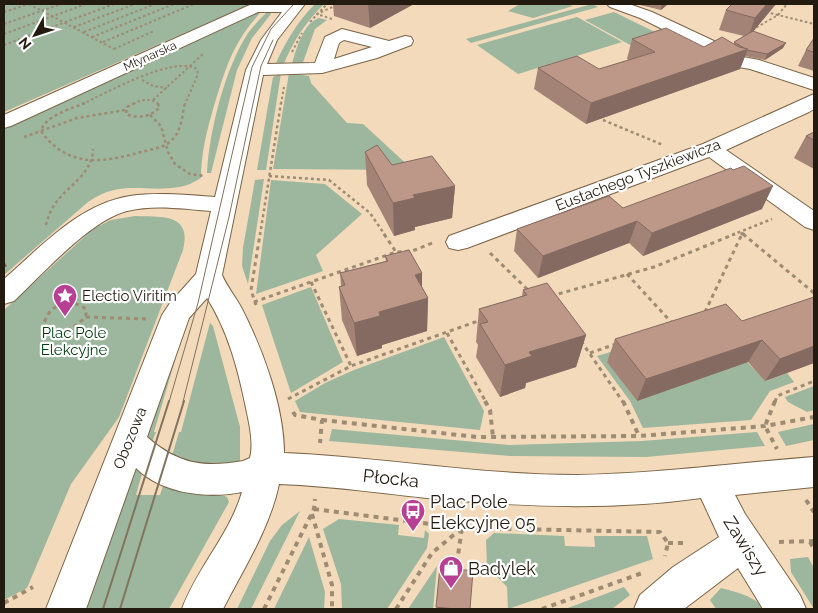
<svg xmlns="http://www.w3.org/2000/svg" width="818" height="613" font-family="Raleway,sans-serif">
	<style>
		.green { fill: #9db69e }
		.lines { fill: none; stroke-linecap: round; stroke-linejoin: round }
		.minor-casing { stroke: #7a6448; stroke-width: 2 }
		.path-far3 { stroke: #9d8b74; stroke-width: 2; stroke-dasharray: 2.5 2.5; stroke-linecap: butt }
		.path-far2 { stroke: #9d8b74; stroke-width: 2.5; stroke-dasharray: 3 3; stroke-linecap: butt }
		.path-far1 { stroke: #9d8b74; stroke-width: 3; stroke-dasharray: 4 4; stroke-linecap: butt }
		.path { stroke: #9d8b74; stroke-width: 4; stroke-dasharray: 5 5; stroke-linecap: butt }
		.minor { fill: #fff; fill-rule: evenodd }
		.tram-far1 { stroke: #82735e; stroke-width: 1 }
		.tram { stroke: #82735e; stroke-width: 2 }
		.wall { fill: #a38376 }
		.shaded-wall { fill: #846a60 }
		.building { fill: #bd9889; stroke: #846a60 }
		.labels { text-anchor: middle; dominant-baseline: central; stroke-width: 4.5; stroke-linejoin: round; paint-order: stroke }
		.far-street-label { font-size: 12px; fill: #241b10; stroke: #fff }
		.street-label { font-size: 15px; fill: #241b10; stroke: #fff }
		.poi-label { font-size: 15px; fill: #241b10; stroke: #fff; text-anchor: start }
		.park-label { font-size: 15px; fill: #033a0e; stroke: #fff }
		.near-street-label { font-size: 18px; fill: #241b10; stroke: #fff }
		.near-poi-label { font-size: 18px; fill: #241b10; stroke: #fff; text-anchor: start }
	</style>
	<rect width="100%" height="100%" fill="#f2daba"/>
	<!-- green -->
	<g class="green">
		<polygon points="4,4 251,4 4,112"/>
		<path d="M315,4h9c-19,19 -31,37 -41,62h-4l-3,-3c10,-22 22,-42 39,-59z"/>
		<polygon points="520,4 565,4 573,6 533,18 508,11"/>
		<polygon points="592,4 598,7 471,43 466,39"/>
		<path d="M259,10l1,3c-27,30 -34,54 -46,93 -7,24 -13,47 -13,72 -7,4 -14,8 -22,9 -34,6 -58,-8 -91,15l-84,73v-148z"/>
		<path d="M269,10l2,4 -19,24 -15,32 -26,103h-4c2,-41 18,-105 41,-140 6,-8 14,-16 21,-23z"/>
		<polygon points="614,12 663,36 632,46 585,20"/>
		<polygon points="577,17 622,42 518,74 477,45"/>
		<path d="M319,18l8,2 -12,9 -13,36 -10,-1c4,-14 11,-41 27,-46z"/>
		<polygon points="281,73 266,170 257,170 273,77"/>
		<polygon points="289,73 309,76 311,83 347,123 363,124 413,170 273,169"/>
		<polygon points="264,179 248,284 242,266 243,248 255,180"/>
		<polygon points="271,180 325,184 362,214 316,255 323,271 256,294"/>
		<path d="M135,216c27,1 57,-3 48,34l-64,167 -48,67 -44,104 -23,12v-290l89,-81 18,-9z"/>
		<polygon points="311,287 343,362 291,393 262,305"/>
		<polygon points="188,316 154,432 156,432 152,442 147,435"/>
		<polygon points="711,322 713,325 607,361 637,401 747,362 766,381 787,373 794,382 770,391 751,420 643,428 630,401 597,356"/>
		<polygon points="210,323 213,326 240,427 240,468 209,469 172,456 179,432 181,432"/>
		<polygon points="444,337 484,411 480,430 300,412 295,401 325,383 354,370"/>
		<polygon points="814,386 814,410 807,412 788,402 785,397"/>
		<polygon points="814,424 814,440 786,446 778,432"/>
		<polygon points="332,429 509,445 642,441 757,432 765,446 646,457 511,456 329,441"/>
		<polygon points="135,464 143,470 136,495 160,495 164,483 189,491 222,495 227,497 229,502 169,609 86,609"/>
		<polygon points="300,511 251,609 237,609 270,541 282,525"/>
		<polygon points="339,519 399,525 398,535 424,538 425,530 429,534 427,548 387,609 342,609 341,584 323,529"/>
		<polygon points="494,533 564,536 565,546 595,547 594,536 647,536 653,559 508,609 507,587 487,566 486,540"/>
		<polygon points="309,537 325,592 324,609 274,609"/>
		<polygon points="808,557 814,568 814,609 791,572 790,559"/>
		<polygon points="437,566 433,609 408,609"/>
		<polygon points="624,587 630,595 612,609 565,609"/>
		<path d="M721,588c15,4 34,8 43,21h-48l-6,-9z"/>
	</g>
	<g class="lines">
		<defs>
			<g id="minor">
				<path d="M252,4h53l-28,36 -10,24 48,-1 10,-26 17,-8 47,12 16,-5 6,1 2,4 -2,4 -34,13 -55,15 -59,2 -41,200c5,12 14,22 20,34 21,41 42,98 42,144 98,4 194,22 292,22 79,-1 159,-12 238,-18v30l-79,8 10,19 55,81 6,14h-43l-25,-41 -54,41h-50l6,-14 33,-28 46,-30 -18,-39c-84,12 -168,9 -253,2 -56,-5 -112,-14 -169,-16 -9,44 -36,86 -56,125h-41c15,-41 48,-75 60,-117 -34,7 -80,2 -106,-24l-50,141h-40l116,-294 8,-12 26,-29 15,-63c-26,-2 -57,-7 -84,0 -38,10 -84,63 -113,90l-10,3v-25c37,-32 75,-75 126,-83 28,-4 57,-1 85,1l31,-127 15,-30 21,-28h-24l-247,114 -7,2v-13zM344,40l28,7 -38,12 5,-16zM207,298c21,33 31,71 39,110 3,15 8,34 4,50l-7,3c-40,7 -65,3 -96,-24l42,-119z"/>
				<polygon points="607,4 629,4 652,12 731,49 743,57 759,60 814,78 814,90 750,69 732,66 719,57 640,18 610,7"/>
				<polygon points="814,94 814,109 809,112 726,150 814,211 814,230 805,227 709,157 467,248 458,250 449,248 446,242 449,236 703,144"/>
			</g>
		</defs>
		<!-- minor casing -->
		<use href="#minor" class="minor-casing"/>
		<!-- path-far3 -->
		<g class="path-far3">
			<polyline points="29,4 114,49"/>
			<polyline points="4,12 29,4"/>
			<polyline points="766,12 814,24"/>
			<polyline points="332,19 317,14 339,4"/>
			<polyline points="310,22 327,4"/>
			<polyline points="4,24 61,4"/>
			<polyline points="74,27 135,4"/>
			<polyline points="752,30 778,15 787,4"/>
			<polyline points="84,32 155,4"/>
			<polyline points="4,34 86,4"/>
			<polyline points="92,37 174,4"/>
			<polyline points="103,42 194,4"/>
			<polyline points="4,45 114,4"/>
			<polyline points="114,49 154,31"/>
			<polyline points="292,52 302,33"/>
			<polyline points="142,80 153,86 167,88"/>
			<polyline points="153,100 204,53"/>
			<path d="M82,104c25,-11 91,-49 115,-35l1,5 -13,30"/>
			<path d="M133,104c9,-5 17,-6 26,0"/>
			<polyline points="281,104 284,87"/>
		</g>
		<!-- path-far2 -->
		<g class="path-far2">
			<path d="M85,103c-14,6 -39,12 -44,28 26,37 61,32 100,21 11,-3 24,-4 32,-13 9,-10 9,-24 12,-36"/>
			<path d="M135,103l-8,4 -1,7c12,5 25,3 34,-7l-3,-4"/>
			<polyline points="150,115 161,126 168,152 175,164 190,174 204,176"/>
			<polyline points="603,120 663,145"/>
			<polyline points="24,137 77,118 125,110"/>
			<polyline points="269,176 329,180 370,213 385,235"/>
			<path d="M46,225c2,-9 6,-18 12,-25 13,-16 35,-28 35,-51"/>
			<polyline points="742,233 745,235"/>
			<polyline points="260,235 281,103"/>
			<polyline points="732,235 772,219"/>
			<polyline points="741,235 744,230"/>
		</g>
		<!-- path-far1 -->
		<g class="path-far1">
			<polyline points="384,234 396,252"/>
			<polyline points="743,234 814,293"/>
			<polyline points="490,253 529,291"/>
			<polyline points="627,274 672,323"/>
			<polyline points="311,282 351,366"/>
			<polyline points="551,296 654,267 735,234"/>
			<path d="M67,302l13,3 6,4v8c-14,11 -19,17 -38,13l-4,-6c3,-12 11,-19 23,-22z"/>
			<polyline points="254,302 396,252 412,251 435,242"/>
			<polyline points="256,305 251,290 260,234"/>
			<polyline points="705,312 742,234"/>
			<polyline points="86,317 147,319"/>
			<polyline points="447,333 486,402"/>
			<polyline points="581,341 623,402"/>
			<polyline points="590,353 616,344"/>
			<polyline points="288,399 351,366 481,320"/>
			<polyline points="775,402 777,396 814,381"/>
		</g>
		<!-- path -->
		<g class="path">
			<polyline points="485,401 490,410 493,437"/>
			<polyline points="623,401 639,436"/>
			<polyline points="775,401 765,426 777,449"/>
			<polyline points="293,412 295,415 322,420 320,443"/>
			<polyline points="322,420 477,437 639,436 765,426 814,417"/>
			<polyline points="806,500 814,512"/>
			<polyline points="314,509 462,528 456,569"/>
			<polyline points="312,514 332,585 332,609"/>
			<polyline points="779,542 814,541"/>
			<polyline points="810,542 814,549"/>
			<polyline points="668,543 685,543"/>
			<polyline points="4,603 33,587"/>
			<polyline points="264,609 314,509 315,499"/>
			<polyline points="396,609 432,553 462,528 660,532 668,543 665,556"/>
			<polyline points="542,609 645,572"/>
		</g>
		<!-- minor -->
		<use href="#minor" class="minor"/>
		<!-- tram-far1 -->
		<g class="tram-far1">
			<polyline points="169,402 198,303 252,67 271,29 294,4"/>
			<polyline points="183,402 229,217 261,66 273,40"/>
		</g>
		<!-- tram -->
		<g class="tram">
			<polyline points="103,609 169,401"/>
			<polyline points="120,609 184,401"/>
		</g>
	</g>
	<!-- wall -->
	<g class="wall">
		<polygon points="333,4 414,4 370,28 334,16"/>
		<polygon points="636,4 668,4 661,10"/>
		<polygon points="732,4 776,4 753,31 783,48 765,60 745,56 740,69 586,124 534,89 538,68 599,69 629,60 627,59 632,39 704,47 734,44 734,42 744,36 719,30 726,10"/>
		<polygon points="814,38 814,71 798,66 806,50"/>
		<polygon points="814,132 814,169 794,158 806,136"/>
		<polygon points="365,152 392,165 455,186 452,218 415,227 415,230 394,236 367,185"/>
		<polygon points="623,208 762,209 643,256 629,243 538,278 514,251 517,229"/>
		<polygon points="385,256 422,287 428,298 427,331 382,345 382,348 357,356 342,320 339,287 341,286 340,273 386,261"/>
		<polygon points="523,290 586,335 576,367 526,383 525,388 500,397 476,357 478,345 476,342 479,309 522,296"/>
		<polygon points="742,321 814,363 765,381 748,362 637,401 607,362 615,339"/>
		<polygon points="436,607 470,609 436,609"/>
	</g>
	<!-- shaded-wall -->
	<g class="shaded-wall">
		<polygon points="368,4 414,4 370,28"/>
		<polygon points="662,4 668,4 661,10"/>
		<polygon points="767,4 776,4 748,38 755,18"/>
		<polygon points="786,43 783,48 765,60 767,54"/>
		<polygon points="748,49 740,69 586,124 591,103"/>
		<polygon points="455,186 452,218 415,227 415,230 394,236 393,203 413,195"/>
		<polygon points="773,186 762,209 643,256 652,233"/>
		<polygon points="637,221 629,243 538,278 543,256"/>
		<polygon points="4,261 7,266 4,268"/>
		<polygon points="422,273 422,300 428,298 427,331 382,345 382,348 357,356 354,323 379,312 415,275"/>
		<polygon points="586,335 576,367 526,383 525,388 500,397 505,365 529,352"/>
		<polygon points="762,340 748,362 637,401 646,379"/>
		<polygon points="814,346 814,363 765,381 780,359"/>
	</g>
	<!-- building -->
	<g class="building">
		<polygon points="732,4 767,4 755,18 726,10"/>
		<polygon points="666,28 704,47 722,37 739,47 748,49 591,103 538,68 577,56 599,69 655,52 632,39"/>
		<polygon points="753,31 786,43 767,54 747,50 748,49 744,48 734,42"/>
		<polygon points="814,38 814,52 806,50"/>
		<polygon points="814,132 814,140 806,136"/>
		<polygon points="377,145 392,165 432,156 455,186 413,195 415,198 393,203 365,152"/>
		<polygon points="744,166 773,186 652,233 637,221 543,256 517,229 609,196 623,208 731,168 733,170"/>
		<polygon points="409,250 422,273 415,275 428,298 379,312 380,316 354,323 339,287 345,285 340,273 388,261 385,256"/>
		<polygon points="547,283 586,335 529,352 532,356 505,365 480,324 488,322 479,309 527,295 523,290"/>
		<polygon points="814,297 814,346 780,359 762,340 646,379 615,339 726,304 742,321"/>
		<polygon points="440,567 473,571 470,609 455,609 436,607"/>
	</g>
	<!-- icons -->
	<defs>
		<symbol id="sight-pin" viewBox="-11 -11 22 30"><path d="M0 17L-7.5 6A9.5 9.5 0 1 1 7.5 6Z" fill="#b84094" stroke="#fff"/><path d="M0-6L1.8-2.2L6-1.7L2.9 1.2L3.7 5.4L0 3.3L-3.7 5.4L-2.9 1.2L-6-1.7L-1.8-2.2Z" fill="#fff"/></symbol>
		<symbol id="bus-pin" viewBox="-11 -11 22 30"><path d="M0 17L-7.5 6A9.5 9.5 0 1 1 7.5 6Z" fill="#b84094" stroke="#fff"/><path d="M-5-6H5V4H4V6H2V4H-2V6H-4V4H-5ZM-3.5-4V0h7V-4ZM-3.5 1.2v1.5H-2V1.2ZM2 1.2v1.5H3.5V1.2Z" fill="#fff"/></symbol>
		<symbol id="shop-pin" viewBox="-11 -11 22 30"><path d="M0 17L-7.5 6A9.5 9.5 0 1 1 7.5 6Z" fill="#b84094" stroke="#fff"/><path d="M-5-2.5h2.3a2.7 3.5 0 0 1 5.4 0H5L5.5 6h-11ZM-1.5-2.5h3a1.5 2.3 0 0 0-3 0Z" fill="#fff"/></symbol>
	</defs>
	<g fill-rule="evenodd">
		<use href="#sight-pin" x="51" y="282" width="28" height="38"/>
		<use href="#bus-pin" x="399" y="497" width="28" height="38"/>
		<use href="#shop-pin" x="437" y="554" width="28" height="38"/>
	</g>
	<g class="labels">
		<!-- far-street labels -->
		<g class="far-street-label">
			<text transform="translate(150 56) rotate(-24)">Młynarska</text>
		</g>
		<!-- street labels -->
		<g class="street-label">
			<text transform="translate(638 175) rotate(-21)">Eustachego Tyszkiewicza</text>
			<text transform="translate(130 438) rotate(-68)">Obozowa</text>
		</g>
		<!-- poi labels -->
		<g class="poi-label">
			<text x="82" y="296">Electio Viritim</text>
		</g>
		<!-- park labels -->
		<g class="park-label">
			<text x="74" y="333">Plac Pole<tspan x="74" dy="17">Elekcyjne</tspan></text>
		</g>
		<!-- near-street labels -->
		<g class="near-street-label">
			<text transform="translate(391 478) rotate(6)">Płocka</text>
			<text transform="translate(746 546) rotate(58)">Zawiszy</text>
		</g>
		<!-- near-poi labels -->
		<g class="near-poi-label">
			<text x="430" y="501">Plac Pole<tspan x="430" dy="21">Elekcyjne 05</tspan></text>
			<text x="468" y="568">Badylek</text>
		</g>
	</g>
	<!-- border -->
	<rect width="818" height="613" fill="none" stroke="#241b10" stroke-width="10"/>
	<!-- north arrow -->
	<g transform="translate(35 35) rotate(230)" stroke="#ffffff" stroke-width="4" paint-order="stroke">
	<path d="M0-4L9 19L0 12L-9 19Z" fill="#241b10"/>
	<text y="-8" font-size="14" font-weight="bold" text-anchor="middle" fill="#241b10">N</text>
	</g>
</svg>
